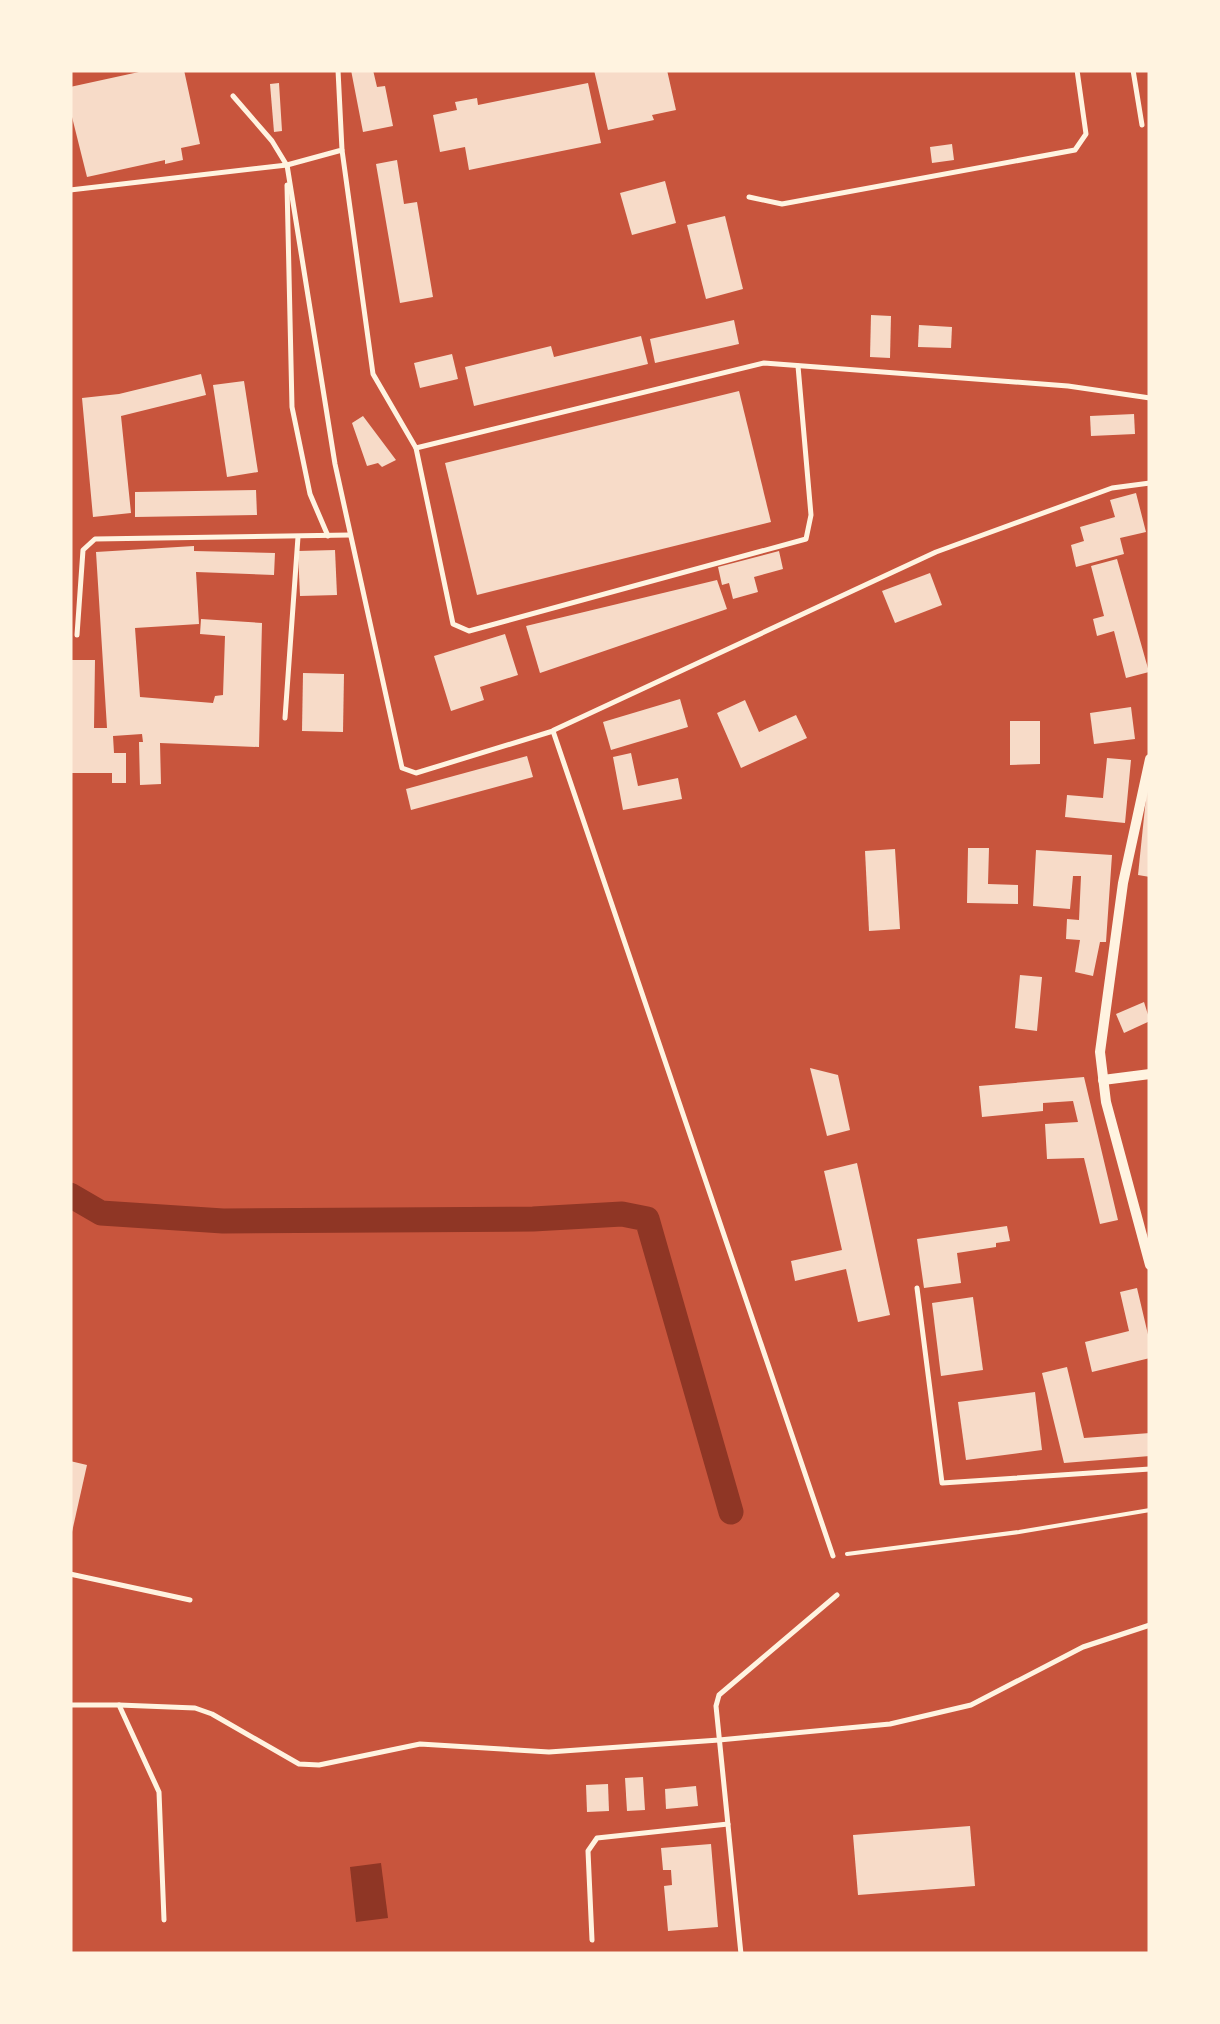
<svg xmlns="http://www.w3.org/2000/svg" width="1220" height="2024" font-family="'Sofia Sans Condensed',sans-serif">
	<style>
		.water { fill: #8f3625 }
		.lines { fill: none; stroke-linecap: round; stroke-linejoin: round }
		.canal { stroke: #8f3625; stroke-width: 25 }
		.building { fill: #f7dbc8 }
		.path { stroke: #fff3e0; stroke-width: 4 }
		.service { stroke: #fff3e0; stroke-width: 5 }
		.minor { stroke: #fff3e0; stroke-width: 10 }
	</style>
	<rect width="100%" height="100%" fill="#c8553d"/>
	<!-- water -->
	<polygon class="water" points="381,1863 388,1918 356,1922 350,1867"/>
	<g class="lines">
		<!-- canal -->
		<polyline class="canal" points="70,1195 101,1213 223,1221 533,1219 622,1214 647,1219 731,1512"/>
	</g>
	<!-- building -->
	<g class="building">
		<polygon points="148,70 184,70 200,144 181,148 183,160 165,164 165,160 87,177 70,109 70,87"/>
		<polygon points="351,70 373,70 377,87 385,86 393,126 363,132"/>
		<polygon points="594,70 667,70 676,110 652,115 654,120 608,130"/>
		<polygon points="279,83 282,131 274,132 270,84"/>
		<polygon points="588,83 601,143 469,170 465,147 440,152 433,115 457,110 455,102 477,98 478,105"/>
		<polygon points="952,144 954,160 932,163 930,147"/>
		<polygon points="397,160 404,204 417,202 433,297 400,303 376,164"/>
		<polygon points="665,181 676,223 632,235 620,193"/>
		<polygon points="725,216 743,289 706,299 687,225"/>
		<polygon points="871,315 891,316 890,358 870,357"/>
		<polygon points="734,320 739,344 655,363 650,339"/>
		<polygon points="919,325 952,327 951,348 918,347"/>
		<polygon points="641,336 648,364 474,406 465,367 551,346 554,357"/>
		<polygon points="452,354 458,379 420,388 414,363"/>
		<polygon points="201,374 206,395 121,416 131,513 93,517 82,398 119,394"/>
		<polygon points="244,381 258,472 227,477 213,385"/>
		<polygon points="739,391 771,522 477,595 445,463"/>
		<polygon points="1134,414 1135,434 1091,436 1090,416"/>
		<polygon points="363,416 396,460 382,467 378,463 367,466 352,423"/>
		<polygon points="256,490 257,515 135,517 135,492"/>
		<polygon points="1136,493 1146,532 1120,538 1124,554 1076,567 1071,545 1084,541 1080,527 1115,517 1110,500"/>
		<polygon points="194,546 194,551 275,553 274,575 196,572 199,624 135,628 140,697 213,703 215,696 223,695 225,636 200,634 201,619 262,623 259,747 160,743 161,784 140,785 139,742 143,742 142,734 113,736 114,753 126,753 126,783 112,783 112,773 70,773 70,660 95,660 94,728 107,728 96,552"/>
		<polygon points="335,550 337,595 300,596 298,551"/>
		<polygon points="779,551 783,569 754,577 758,592 733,599 729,583 722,585 718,567"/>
		<polygon points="1117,559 1149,672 1126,678 1114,631 1097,636 1093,619 1104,616 1091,566"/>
		<polygon points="930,573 942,605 895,623 882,591"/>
		<polygon points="717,580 727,609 540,673 526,626"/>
		<polygon points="505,634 518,675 480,687 484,700 451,711 434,656"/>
		<polygon points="303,673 344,674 343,732 302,731"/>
		<polygon points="680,699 688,727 611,750 603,722"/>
		<polygon points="745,700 759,732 796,715 807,738 741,768 717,713"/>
		<polygon points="1131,707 1135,739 1094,744 1090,713"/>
		<polygon points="1010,721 1040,721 1040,764 1010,765"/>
		<polygon points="631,753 638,786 678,778 682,799 623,810 613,757"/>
		<polygon points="527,756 533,777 411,810 406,789"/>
		<polygon points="1107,758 1131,760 1125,823 1065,817 1067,795 1103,798"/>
		<polygon points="1147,788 1150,789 1150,877 1138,875"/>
		<polygon points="968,848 989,848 988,884 1018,885 1018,904 967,903"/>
		<polygon points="895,849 900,929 869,931 865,851"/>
		<polygon points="1036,850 1112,855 1106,942 1100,942 1093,976 1075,972 1080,940 1066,939 1067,919 1079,920 1081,876 1073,876 1070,909 1033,906"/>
		<polygon points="1020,975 1042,977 1037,1031 1015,1028"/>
		<polygon points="1144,1002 1150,1021 1124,1033 1116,1014"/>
		<polygon points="810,1068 838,1075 850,1130 827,1136"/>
		<polygon points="1084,1077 1118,1220 1100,1224 1084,1158 1047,1159 1045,1124 1078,1122 1073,1101 1043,1103 1043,1111 982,1117 979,1086"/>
		<polygon points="857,1163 890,1315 858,1322 846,1269 795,1281 791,1261 842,1250 824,1171"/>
		<polygon points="1007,1226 1010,1241 996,1243 996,1247 957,1253 961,1283 924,1288 917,1239"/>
		<polygon points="1137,1288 1150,1343 1150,1358 1092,1372 1085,1342 1129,1331 1120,1292"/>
		<polygon points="973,1297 983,1370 941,1376 932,1303"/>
		<polygon points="1067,1367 1084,1438 1150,1433 1150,1456 1064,1463 1042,1373"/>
		<polygon points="1035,1392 1042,1450 966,1460 958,1402"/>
		<polygon points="70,1461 87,1465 72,1532 70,1532"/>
		<polygon points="643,1777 645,1810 627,1811 625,1778"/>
		<polygon points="608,1784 609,1811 587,1812 586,1785"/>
		<polygon points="696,1786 698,1806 666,1809 665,1789"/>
		<polygon points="970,1826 975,1886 858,1895 853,1835"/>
		<polygon points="711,1844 718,1927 668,1931 664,1886 672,1885 671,1870 663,1870 661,1848"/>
	</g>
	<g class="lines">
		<!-- path -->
		<polyline class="path" points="847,1554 1019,1532 1150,1510"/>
		<!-- service -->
		<g class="service">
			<polyline points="338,70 342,150 287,165 335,464 402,768 416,773 553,731 833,1556"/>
			<polyline points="1133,70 1142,125"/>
			<polyline points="233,96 272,141 286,164"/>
			<polyline points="342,150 373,374 416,448 453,624 469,631 806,539 811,515 798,366"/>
			<polyline points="287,185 292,407 310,494 328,536"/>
			<polyline points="70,190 287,165"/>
			<polyline points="749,197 782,204 1075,150 1086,134 1077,70"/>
			<polyline points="416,448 764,363 1068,386 1150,398"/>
			<polyline points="77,635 83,550 95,539 350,535"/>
			<polyline points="285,718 298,537"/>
			<polyline points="554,730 936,552 1112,488 1150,483"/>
			<polyline points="917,1288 942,1483 1150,1469"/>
			<polyline points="70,1574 190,1600"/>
			<polyline points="70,1705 119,1705 159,1792 164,1920"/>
			<polyline points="119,1705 195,1708 212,1714 299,1764 319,1765 420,1744 549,1752 719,1740 890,1724 971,1705 1083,1647 1150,1625"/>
			<polyline points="592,1940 588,1851 597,1838 728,1824"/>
			<polyline points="741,1954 716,1706 719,1695 837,1595"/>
		</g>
		<!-- minor -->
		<g class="minor">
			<polyline points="1150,759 1123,883 1100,1052 1106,1102 1150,1265"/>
			<polyline points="1103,1080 1150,1074"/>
		</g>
	</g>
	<!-- border -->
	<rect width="1220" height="2024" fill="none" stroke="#fff3e0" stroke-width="145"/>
</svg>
